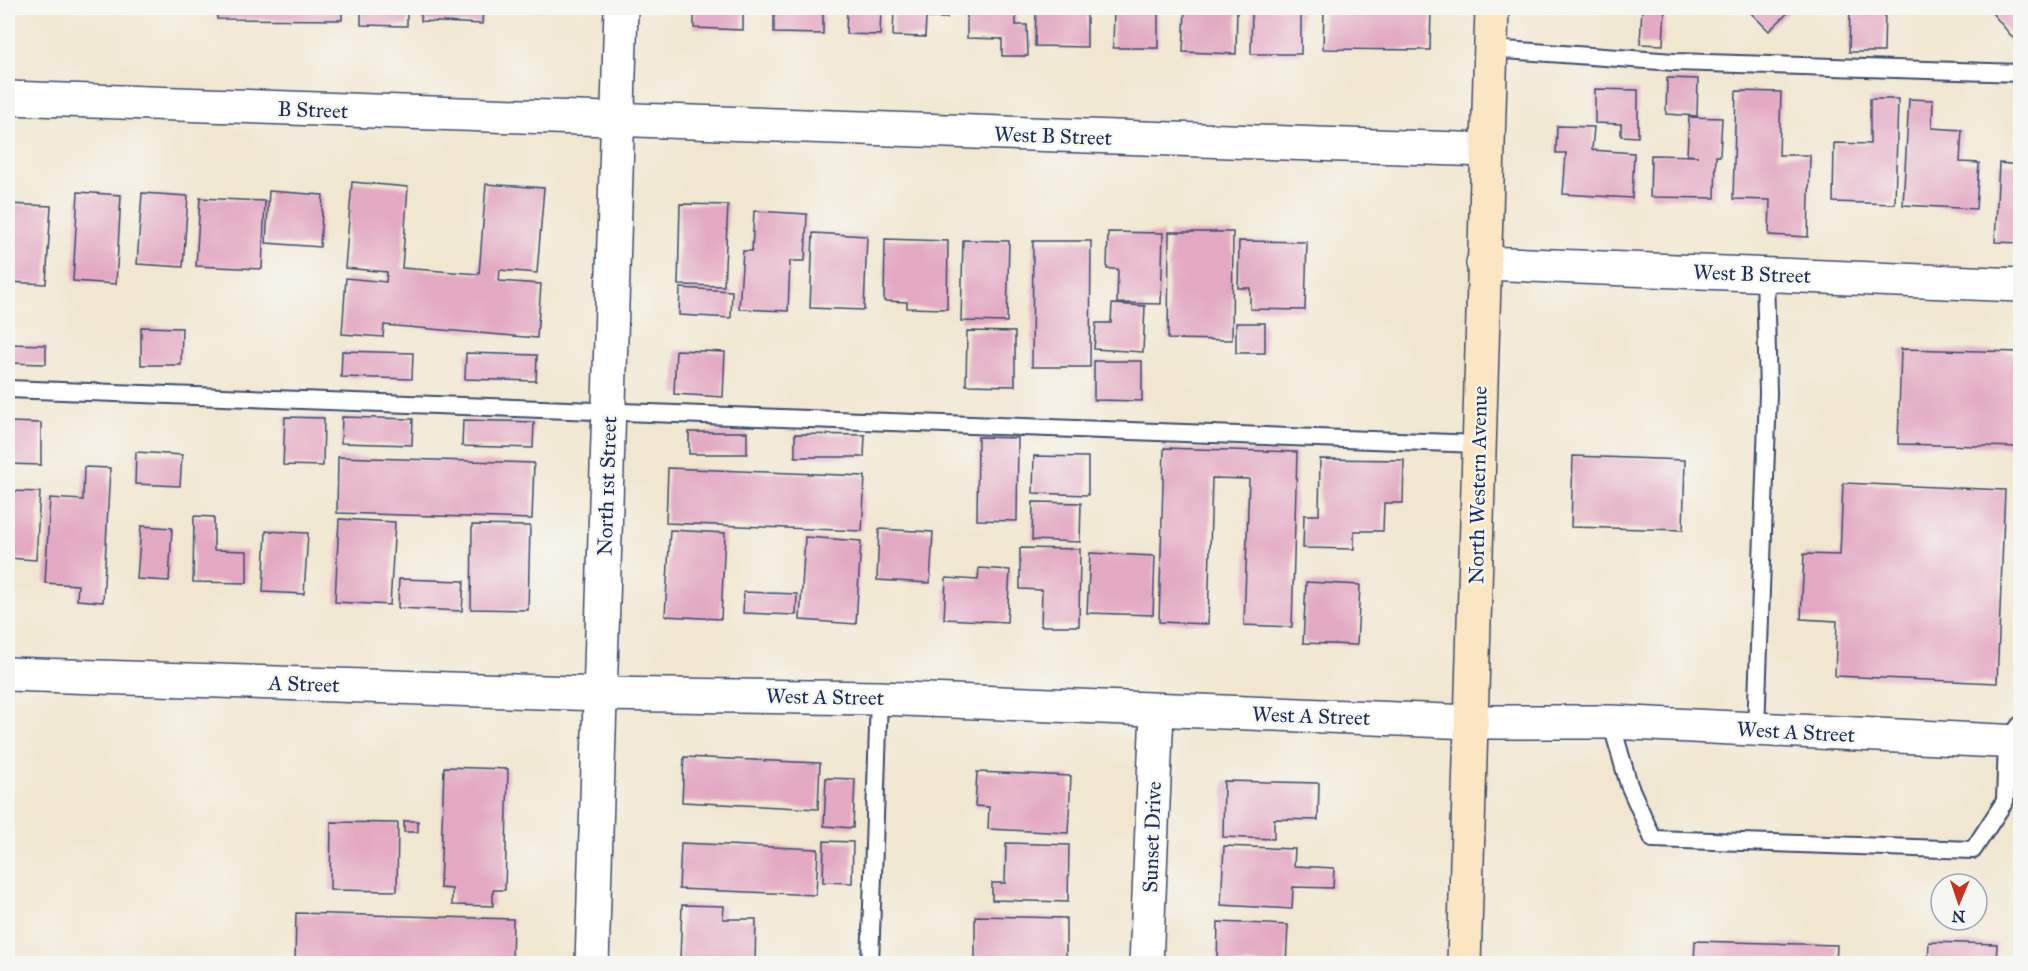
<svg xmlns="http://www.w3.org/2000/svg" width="2028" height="971" font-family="'IM FELL Great Primer',serif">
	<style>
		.building { fill: #e3a9c3 }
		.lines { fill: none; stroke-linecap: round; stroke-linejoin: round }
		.lane-casing { stroke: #3b4b6f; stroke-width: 20 }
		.street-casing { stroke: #3b4b6f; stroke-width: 36 }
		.secondary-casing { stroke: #3b4b6f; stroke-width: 36 }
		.lane { stroke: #fff; stroke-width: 16 }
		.street { stroke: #fff; stroke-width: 33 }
		.secondary { stroke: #fbe6c4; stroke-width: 33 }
		.labels { text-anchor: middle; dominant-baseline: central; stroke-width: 4.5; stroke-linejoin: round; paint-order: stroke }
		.street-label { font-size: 21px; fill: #1b2f5e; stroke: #f6f6f2 }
	</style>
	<rect width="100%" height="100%" fill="#f6f6f2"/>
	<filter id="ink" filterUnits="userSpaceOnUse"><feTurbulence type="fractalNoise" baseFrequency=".0167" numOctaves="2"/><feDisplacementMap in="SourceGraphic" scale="12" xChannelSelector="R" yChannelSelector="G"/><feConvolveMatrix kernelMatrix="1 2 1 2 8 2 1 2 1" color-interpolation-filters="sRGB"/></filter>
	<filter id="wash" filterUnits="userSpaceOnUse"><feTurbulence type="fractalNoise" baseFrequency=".008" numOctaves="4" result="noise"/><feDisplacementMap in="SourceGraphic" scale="24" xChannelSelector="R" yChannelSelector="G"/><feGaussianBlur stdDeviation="1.35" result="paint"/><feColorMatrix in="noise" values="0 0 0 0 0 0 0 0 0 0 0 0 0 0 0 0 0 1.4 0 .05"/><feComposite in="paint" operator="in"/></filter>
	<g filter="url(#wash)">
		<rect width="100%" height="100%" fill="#f1e7d0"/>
		<g id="blocks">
			<!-- building -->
			<g class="building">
				<polygon points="217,8 342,8 342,20 217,19"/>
				<polygon points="361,8 407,8 407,26 361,25"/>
				<polygon points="421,8 483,8 482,24 421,21"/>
				<polygon points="493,8 546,8 546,11 493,10"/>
				<polygon points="694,8 743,8 743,30 694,28"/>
				<polygon points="774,8 823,8 823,34 774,33"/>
				<polygon points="847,8 881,8 880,35 846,34"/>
				<polygon points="894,8 948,8 947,18 926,18 925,37 893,36"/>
				<polygon points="967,8 1016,8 1016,25 1027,25 1028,56 1002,56 1002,39 967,38"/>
				<polygon points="1036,8 1087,8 1087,47 1035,46"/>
				<polygon points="1114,8 1158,8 1158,48 1113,48"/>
				<polygon points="1185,8 1237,8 1236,54 1183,52"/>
				<polygon points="1252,8 1301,8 1301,54 1251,54"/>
				<polygon points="1324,8 1431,8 1430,50 1323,49"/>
				<polygon points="1642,8 1665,8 1663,45 1640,44"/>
				<polygon points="1746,8 1793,8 1769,31"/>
				<polygon points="1850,8 1885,8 1884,52 1849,52"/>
				<polygon points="1988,8 2020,8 2020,42 2018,44"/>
				<polygon points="1667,78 1698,79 1697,116 1666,114"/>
				<polygon points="1595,89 1638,90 1638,137 1621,136 1621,124 1595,123"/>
				<polygon points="1736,91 1781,92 1779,155 1810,155 1808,237 1769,235 1770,200 1733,199"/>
				<polygon points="1870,99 1898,99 1895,204 1833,202 1834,143 1870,144"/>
				<polygon points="1909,99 1933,100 1932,128 1962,130 1960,162 1979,163 1976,209 1903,205"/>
				<polygon points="1689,117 1722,118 1720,156 1716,156 1715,198 1650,197 1651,155 1698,156 1687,155"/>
				<polygon points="1557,126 1594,127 1592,150 1634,153 1632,198 1563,194 1566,153 1556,153"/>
				<polygon points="1999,163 2020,165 2020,243 1995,242"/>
				<polygon points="352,182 408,187 402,268 479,274 486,184 544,188 537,273 500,270 499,281 541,284 537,338 384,325 383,337 342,334 346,278 386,282 387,272 345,268"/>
				<polygon points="269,191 323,195 320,247 266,243"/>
				<polygon points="78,192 121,195 116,284 73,281"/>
				<polygon points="142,193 188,196 183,267 137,264"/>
				<polygon points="200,198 265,201 262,269 196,266"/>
				<polygon points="8,204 51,206 46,284 8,282"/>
				<polygon points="680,204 728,205 724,286 678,285"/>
				<polygon points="754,211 807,214 805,261 790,261 788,311 739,309 743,251 752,251"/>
				<polygon points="1108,232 1163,233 1161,304 1117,303 1118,269 1107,269"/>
				<polygon points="1169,232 1233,232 1232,340 1168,339"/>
				<polygon points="813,233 867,236 864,310 810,308"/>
				<polygon points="885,239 948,241 947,309 907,308 907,302 884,301"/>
				<polygon points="963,240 1009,241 1007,322 961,321"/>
				<polygon points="1033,241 1091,241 1090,367 1032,367"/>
				<polygon points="1239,241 1307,242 1305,310 1250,309 1250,288 1238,288"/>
				<polygon points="680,288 732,291 731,318 679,315"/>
				<polygon points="1112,304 1145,306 1143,352 1094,349 1096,323 1111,323"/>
				<rect x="1236" y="323" width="29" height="30"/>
				<polygon points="141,327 182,328 181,365 141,365"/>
				<polygon points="967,331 1015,332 1015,386 966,385"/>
				<polygon points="8,344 46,345 46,364 8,363"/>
				<polygon points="1901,349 2020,352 2020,447 1898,444"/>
				<polygon points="676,350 725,352 723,397 674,394"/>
				<polygon points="342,351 413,353 412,379 341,377"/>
				<polygon points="466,353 537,355 536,381 465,379"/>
				<polygon points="1094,361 1142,361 1142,401 1094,400"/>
				<polygon points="285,417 324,418 323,466 283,465"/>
				<polygon points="342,417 413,419 412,445 341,443"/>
				<polygon points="463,420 534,422 533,448 462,446"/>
				<polygon points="8,422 41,423 41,465 8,464"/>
				<rect x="689" y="432" width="58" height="22"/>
				<polygon points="795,434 865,435 864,457 795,457"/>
				<polygon points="978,437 1018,438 1017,521 977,520"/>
				<polygon points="1164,448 1297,452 1292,627 1244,625 1249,479 1212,478 1208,624 1159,622"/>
				<polygon points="136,452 182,455 180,486 135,484"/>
				<polygon points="1034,456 1088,457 1088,495 1033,493"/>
				<polygon points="1573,456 1685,460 1683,530 1571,527"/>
				<polygon points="338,457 534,463 532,519 337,513"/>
				<polygon points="1320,459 1404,460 1403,503 1384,503 1383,531 1354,531 1354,549 1303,548 1304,515 1319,515"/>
				<polygon points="84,467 110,468 103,602 77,600 78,585 45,583 50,498 83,500"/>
				<polygon points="668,468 865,476 862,531 666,523"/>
				<polygon points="1843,483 2005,490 1997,683 1835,676 1837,621 1801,619 1804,554 1840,555"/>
				<polygon points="11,491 40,492 36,560 8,558 8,500 11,500"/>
				<polygon points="1033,502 1081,503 1080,542 1032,540"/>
				<polygon points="194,516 214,517 214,550 247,551 247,583 193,582"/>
				<polygon points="339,519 395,522 390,605 335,602"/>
				<polygon points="472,525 530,526 528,610 471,609"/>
				<polygon points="141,526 172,528 169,581 137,579"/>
				<polygon points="879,529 933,532 930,583 877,580"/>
				<polygon points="670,530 725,533 721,619 665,616"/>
				<polygon points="266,531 308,533 304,594 263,592"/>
				<polygon points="805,537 861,541 856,624 800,620"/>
				<polygon points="1020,548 1080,549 1079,626 1041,626 1042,590 1020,589"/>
				<polygon points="1090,553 1155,556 1153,615 1087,613"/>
				<polygon points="979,568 1010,570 1007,622 944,619 946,578 978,580"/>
				<polygon points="399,579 464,581 462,611 398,608"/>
				<polygon points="1306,582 1360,585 1357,645 1303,643"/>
				<polygon points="744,592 797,594 796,615 743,613"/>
				<polygon points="684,757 820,763 818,809 682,802"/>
				<polygon points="444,767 508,769 505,890 493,890 493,906 452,905 452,889 440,888"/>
				<polygon points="977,772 1071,776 1068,833 988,829 989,807 975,806"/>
				<polygon points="826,778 855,779 853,828 824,826"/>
				<polygon points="1224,781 1319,783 1318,820 1274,819 1274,839 1223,837"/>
				<rect x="404" y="821" width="14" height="11"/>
				<polygon points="331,822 398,823 397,891 330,890"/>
				<polygon points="824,841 853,842 852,883 823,882"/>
				<polygon points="681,843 818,849 816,895 679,889"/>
				<polygon points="1006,843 1069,845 1068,902 992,900 992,883 1005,883"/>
				<polygon points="1224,846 1295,849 1294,866 1334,868 1333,888 1293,887 1292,909 1221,905"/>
				<polygon points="682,905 724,906 723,919 756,919 755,963 680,961"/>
				<polygon points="296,913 513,919 512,964 295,964"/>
				<polygon points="975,916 1066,918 1066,964 975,964"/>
				<polygon points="1218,922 1288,925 1286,964 1217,964"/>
				<polygon points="1695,941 1837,945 1836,964 1694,964"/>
				<polygon points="1929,942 1997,944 1996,964 1928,964"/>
			</g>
		</g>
	</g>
	<g filter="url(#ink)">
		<use href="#blocks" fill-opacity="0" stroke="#3b4b6f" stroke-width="1.5"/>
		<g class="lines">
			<defs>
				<g id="lane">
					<polyline points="1491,49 1674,62 2020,73"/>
					<polyline points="8,389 1479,444"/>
					<polyline points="1611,722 1629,785 1653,839 1973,850 2005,801 2007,742 2020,725"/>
					<polyline points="1756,730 1768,393 1765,275"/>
					<polyline points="870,964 879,698"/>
				</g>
				<g id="street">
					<polyline points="8,98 1487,150"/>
					<polyline points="1483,263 2020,285"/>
					<polyline points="8,674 601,694 879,698 1472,722 1611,722 2020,742"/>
					<polyline points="592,964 621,8"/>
					<polyline points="1146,964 1157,711"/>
				</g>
				<polyline id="secondary" points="1464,964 1492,8"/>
			</defs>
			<!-- lane casing -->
			<use href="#lane" class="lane-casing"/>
			<!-- street casing -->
			<use href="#street" class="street-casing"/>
			<!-- secondary casing -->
			<use href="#secondary" class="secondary-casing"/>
			<!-- lane -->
			<use href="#lane" class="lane"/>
			<!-- street -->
			<use href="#street" class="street"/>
			<!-- secondary -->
			<use href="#secondary" class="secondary"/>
		</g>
	</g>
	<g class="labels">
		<!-- street labels -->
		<g class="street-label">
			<text transform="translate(313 110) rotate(2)">B Street</text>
			<text transform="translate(1053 136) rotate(2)">West B Street</text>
			<text transform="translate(1752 274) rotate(2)">West B Street</text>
			<text transform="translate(1478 485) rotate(-89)">North Western Avenue</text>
			<text transform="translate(607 486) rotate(-88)">North 1st Street</text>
			<text transform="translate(304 684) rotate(2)">A Street</text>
			<text transform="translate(825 697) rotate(1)">West A Street</text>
			<text transform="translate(1311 716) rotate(2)">West A Street</text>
			<text transform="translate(1796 732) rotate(3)">West A Street</text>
			<text transform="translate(1152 837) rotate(-88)">Sunset Drive</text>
		</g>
	</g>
	<!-- margin -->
	<rect width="2028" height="971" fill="none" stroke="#f6f6f2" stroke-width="30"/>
	<!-- north arrow -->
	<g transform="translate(1959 902) rotate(182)"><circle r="28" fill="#f6f6f2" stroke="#9ea6b7" stroke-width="1.5"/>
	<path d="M0-4.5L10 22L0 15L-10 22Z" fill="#c8321e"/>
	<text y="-9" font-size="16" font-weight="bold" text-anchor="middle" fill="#1b2f5e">N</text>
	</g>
</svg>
